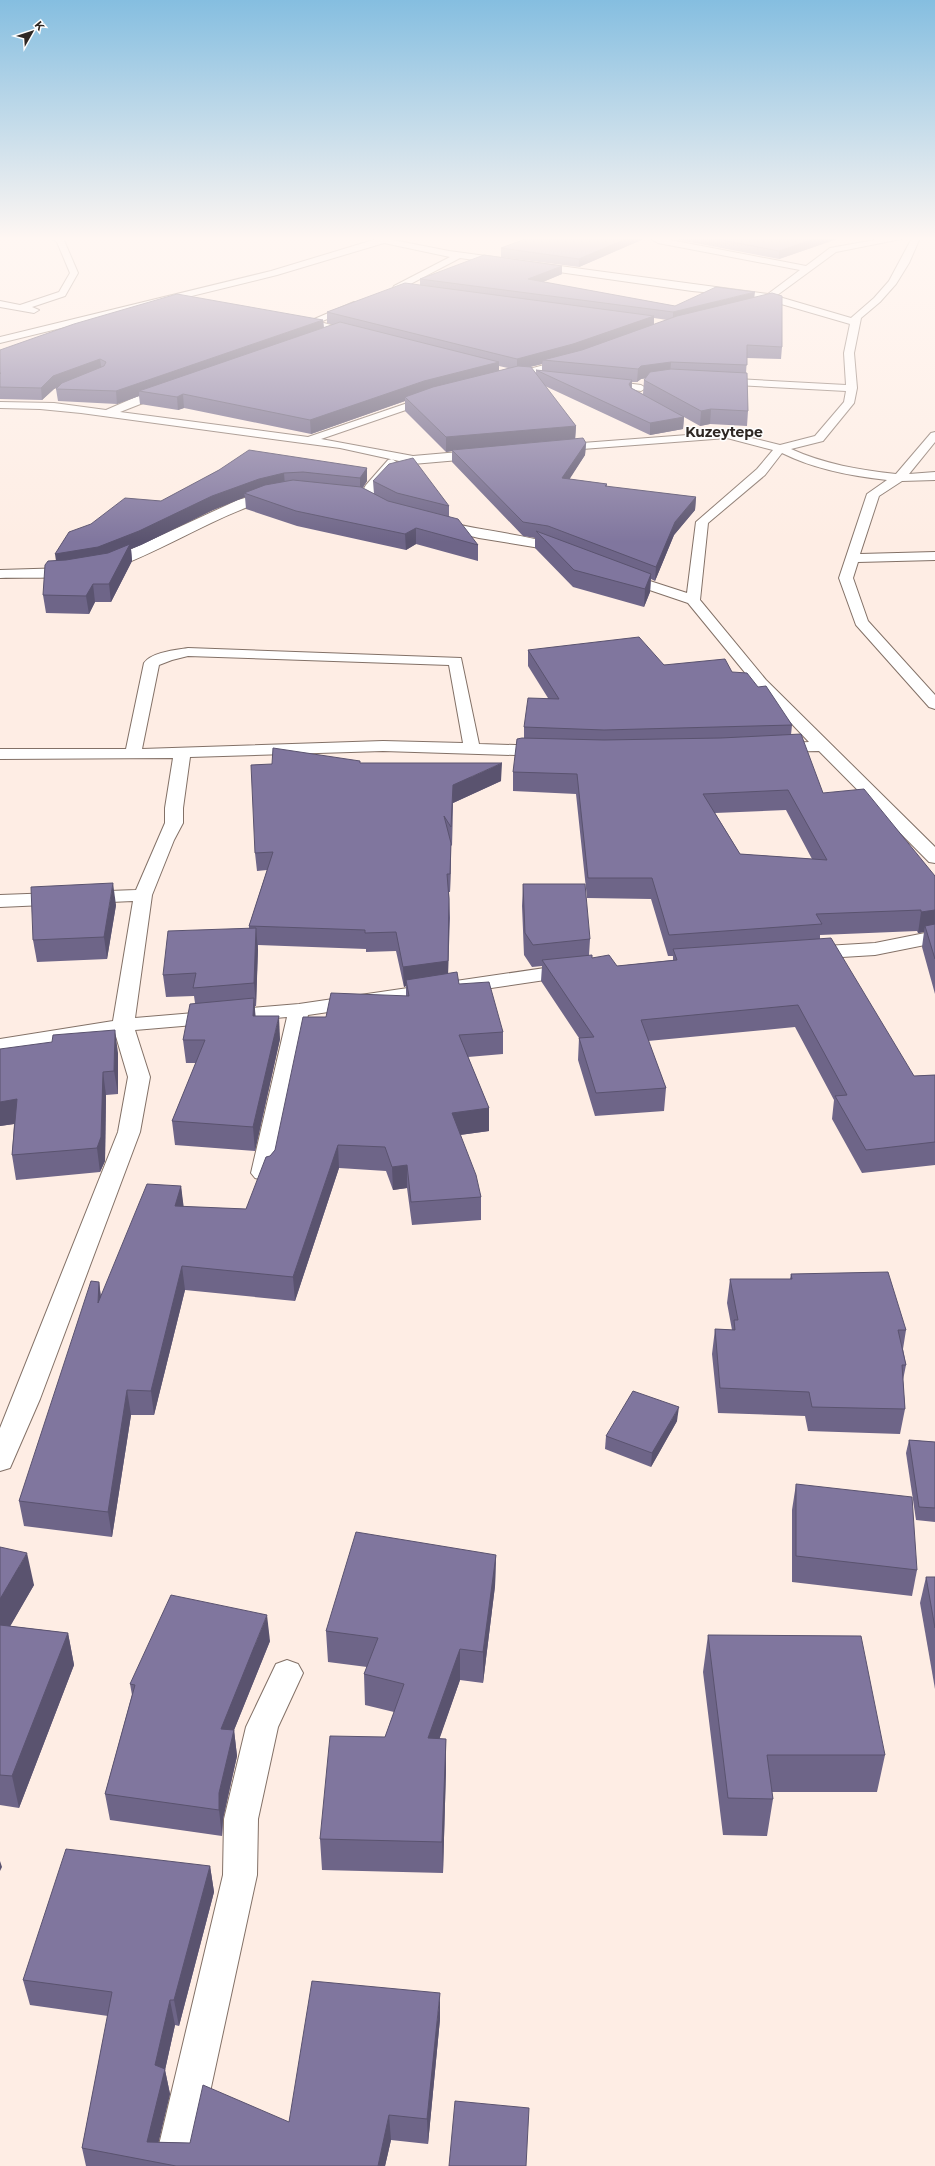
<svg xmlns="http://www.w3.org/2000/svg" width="935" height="2166" font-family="Montserrat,sans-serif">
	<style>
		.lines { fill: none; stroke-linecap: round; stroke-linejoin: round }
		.minor-casing { stroke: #837167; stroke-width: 2 }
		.minor { fill: #fff; fill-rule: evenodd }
		.wall { fill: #6e6588; fill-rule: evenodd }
		.shaded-wall { fill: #5a536f }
		.building { fill: #80769e; stroke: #5a536f; fill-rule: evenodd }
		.labels { text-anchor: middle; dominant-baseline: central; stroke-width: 3; stroke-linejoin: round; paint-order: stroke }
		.far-district-label { font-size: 14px; font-weight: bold; fill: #2e2723; stroke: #fefefe }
	</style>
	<rect width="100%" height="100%" fill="#feede4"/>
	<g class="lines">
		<defs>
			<g id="minor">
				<polygon points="51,238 63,238 78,273 65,296 32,307 39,310 34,313 0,307 0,301 20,305 59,292 70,273 57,242"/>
				<path d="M380,238h14l-1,2 56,11 319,43 32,-24 -142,-27 -8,-5h10l146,28 24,-18 56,-10h20l-70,14 -60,44 75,22 23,-20 15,-17 23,-43h8l-11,25 -13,21 -16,18 -19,16 -7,35 3,35 -3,15 -31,38 -32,8c33,15 69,21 105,25l35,-41 4,-1v10l-26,32 26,-2v8l-33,1 -23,15 -19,58 75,-2v8l-77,2 -5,16 15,43 67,74v14l-6,-2 -73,-82 -17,-47 28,-84 20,-14c-36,-4 -73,-11 -105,-27l-17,22 -57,48 -8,77 66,80 169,167v16l-6,-1 -110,-111 -49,1 -2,-4 2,-4 39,-2 -53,-56 -68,-83 -71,-24 -2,-3 7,-4 65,21 9,-71 61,-53 16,-19 -46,-12 -171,13 -6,-3 6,-3 171,-13 53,13 35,-9 29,-34 2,-11 -128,-7 -5,-3 5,-3 128,7 -2,-32 6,-29 -93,-27 -65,-6 -232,-33 -63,33 -4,-3 1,-2 56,-29 -66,-14 -107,32 -277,68v-6l271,-66z"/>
				<polygon points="354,302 357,303 357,307 320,322 358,332 358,336 355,337 307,325 305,323"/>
				<polygon points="571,358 575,359 575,363 506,381 501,378 502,376"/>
				<polygon points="602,380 641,385 646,388 641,391 598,385 597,383 598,381"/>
				<polygon points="167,387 171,388 172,390 171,392 120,412 308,437 434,394 438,395 439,397 438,399 321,439 413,456 482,450 488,454 482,458 413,464 340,448 81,413 40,409 0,408 0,402 54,403 106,410 136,397"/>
				<polygon points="392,459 398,463 372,496 388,506 390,509 384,513 359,497 366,485 388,460"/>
				<path d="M273,490l6,4 -2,3c-59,17 -110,52 -168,73 -27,10 -79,7 -109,8v-8l67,-2 34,-5 137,-63z"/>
				<path d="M438,520c43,11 88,14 130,28l2,3 -7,4 -23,-7 -61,-10 -46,-11 -1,-3 1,-3z"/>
				<path d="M188,648l273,10 18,86 67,2 6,1 2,4 -2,4 -6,1 -163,-5 -193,6 -7,51v15l-9,17 -22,55 -17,123 164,-14 273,-40 7,2 3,4 -3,4 -7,2 -264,39 -33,158 -4,5 -8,2 -8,-2 -4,-5 36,-156 -152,13 15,47 -10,55 -100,267 -30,69 -10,3v-43l118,-296 10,-55 -13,-44 -115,18v-12l113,-18 20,-120 -133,6v-12l136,-5 29,-67v-15l8,-50 -173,1v-10h126l18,-86c8,-11 31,-13 44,-15zM188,656l261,9 14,78 -80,-2 -241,8 17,-84 13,-5z"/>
				<polygon points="935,931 935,943 875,955 809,959 802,957 799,953 802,949 809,947 875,943"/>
				<polygon points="287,1660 298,1664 303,1673 278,1727 258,1819 257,1875 194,2166 154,2166 223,1875 224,1819 246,1727 276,1664"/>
			</g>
		</defs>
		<!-- minor casing -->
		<use href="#minor" class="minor-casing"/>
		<!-- minor -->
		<use href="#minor" class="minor"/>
	</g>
	<!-- wall -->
	<g class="wall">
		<polygon points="528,238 646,238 579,267 501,257 501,248"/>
		<polygon points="669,238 840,238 779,259"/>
		<path d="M562,266v8l-19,8 132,24 79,-9 28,50 -1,12 -34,-1 -1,15 2,38 -1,15 -37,-2 -10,2 -16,-9 -1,12 -33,6 -105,-49 31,40 -1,13 11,4 -1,12 -16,24 38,5v3l89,10 -1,13 -21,25 -19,46 -4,-2 -1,13 -6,15 -71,-20 -38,-39v-10l-12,-2 -71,-74v-11l-6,1 -41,-41v-10l-94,33 -127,-26 -6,2 -38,-6 -1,-8 -22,8 -59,-3 -2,-12 1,-2 -3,2 -12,11 -42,-1v-49l323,-30 1,8 9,-3 -6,-2v-11l93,-27v-6zM654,318l13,2 -13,5zM542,364v7l-6,-1v3l-6,-6zM499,366l9,2 -9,3zM646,378l-2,2 -1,14 -11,-6v-6h5l4,-3z"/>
		<polygon points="367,468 367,481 363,488 374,494 373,481 449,506 449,516 478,545 478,561 416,544 406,550 297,526 246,509 245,497 213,510 141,545 131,549 132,561 111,602 95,602 89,614 46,613 43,595 56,560 219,470"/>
		<path d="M528,650l204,22 26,15 34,38 -1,10 32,58 112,83v118l-13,-47 2,-15 -6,1 -1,-2 -97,4v4l94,137 21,-1v90l-73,8 -30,-54 2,-19 -39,-73 -147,14 18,47 -2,23 -69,5 -17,-56 1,-22 -38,-57 1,-15 -10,1 -8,-12 -2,-49 1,-22 67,55 -1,16 3,3 25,8 56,-6v-4h-5l-17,-57 -64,-1 -11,-104 -63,-3v-19l11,-34v-11l24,-29 -20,-32zM786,810l26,49 -72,-5 -25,-41z"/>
		<polygon points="360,763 501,781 453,803 452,846 451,845 450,892 449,892 450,918 448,974 459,984 503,1032 503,1054 468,1057 489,1108 489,1131 460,1135 481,1197 481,1220 412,1225 407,1188 393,1190 386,1171 339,1168 295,1301 185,1290 154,1415 131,1415 112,1537 24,1526 19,1501 99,1282 101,1297 181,1186 183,1207 246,1209 270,1156 275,1150 326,1017 406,996 406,986 404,987 396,951 366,952 366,949 258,945 256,1006 255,1006 255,1016 280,1039 255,1151 175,1145 172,1121 196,1063 186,1063 183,1040 195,1003 194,996 166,997 163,975 249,928 249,926 267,870 257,871 255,853"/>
		<polygon points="116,905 107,959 37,962 33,940"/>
		<polygon points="0,1049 118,1053 118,1094 106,1095 105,1161 100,1172 16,1180 12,1155 14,1124 0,1126"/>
		<polygon points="791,1274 906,1330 903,1349 906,1365 903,1380 905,1409 900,1434 808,1431 805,1416 718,1413 712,1354 715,1329 732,1330 727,1303 730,1279 790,1279"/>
		<polygon points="677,1421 651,1467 605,1449 606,1436"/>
		<polygon points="909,1440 935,1442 935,1522 916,1520 906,1453"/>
		<polygon points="796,1484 917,1570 912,1596 792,1582 792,1510"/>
		<polygon points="0,1547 34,1585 10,1626 68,1633 74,1665 19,1808 0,1805"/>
		<polygon points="496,1555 495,1586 483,1683 460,1680 439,1739 446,1739 446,1769 443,1873 322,1870 320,1839 385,1737 394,1712 365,1705 364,1674 367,1667 328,1662 326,1631"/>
		<polygon points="926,1577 935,1577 935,1689 920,1603"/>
		<polygon points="708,1635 885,1755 877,1792 772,1792 773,1799 767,1836 723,1835 703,1672"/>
		<polygon points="270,1641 234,1730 237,1756 223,1819 222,1836 110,1820 105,1794 132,1695 130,1684"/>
		<polygon points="210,1866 214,1892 179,2026 175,2025 165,2070 170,2094 158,2142 190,2143 289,2122 440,2019 428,2144 391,2140 385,2166 86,2166 82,2148 108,2016 30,2005 23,1980"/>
	</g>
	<!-- shaded-wall -->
	<g class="shaded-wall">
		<polygon points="628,238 646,238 579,267 579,259"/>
		<polygon points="817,238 840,238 779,259 779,251"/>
		<polygon points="562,266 562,274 528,288 528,279"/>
		<polygon points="755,292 754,300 673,320 673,312"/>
		<polygon points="654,316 654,327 551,361 543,360 542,364 517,370 517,359"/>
		<polygon points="323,320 324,331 139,391 139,396 117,404 116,391"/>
		<polygon points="100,359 102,371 54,389 42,400 41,388 53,376"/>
		<polygon points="499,362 499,375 405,397 405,401 311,434 310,420 424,381"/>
		<polygon points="671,362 670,375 641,379 637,382 638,369 641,366"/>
		<polygon points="632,380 631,391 629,384"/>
		<polygon points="183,394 184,408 178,410 177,397"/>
		<polygon points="711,409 710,424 700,426 701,411"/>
		<polygon points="684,417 683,429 650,435 650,423"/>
		<polygon points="576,426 575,441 452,450 452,451 446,452 446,437"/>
		<polygon points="586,443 585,455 562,491 562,478"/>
		<polygon points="367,468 367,481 360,491 360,478"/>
		<polygon points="284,473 285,487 244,493 245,497 213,510 141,545 131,549 132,561 111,602 109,584 57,568 55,554 259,479"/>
		<polygon points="696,497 695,510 674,535 655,581 656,567 675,522"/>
		<polygon points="416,528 416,544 406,550 405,534"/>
		<polygon points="651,574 650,592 644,607 645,589"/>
		<polygon points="93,584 95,602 89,614 86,596"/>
		<polygon points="502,763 501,781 453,803 452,846 453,785"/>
		<polygon points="451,843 451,861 450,892 450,874"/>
		<polygon points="113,883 116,905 107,959 104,937"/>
		<polygon points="449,899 448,980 406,980 406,986 404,987 403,967"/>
		<polygon points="935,910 935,930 925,926 924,932 918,933 921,912"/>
		<polygon points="256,928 258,950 256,1006 254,983"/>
		<polygon points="254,998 256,1021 253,1016"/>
		<polygon points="279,1016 280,1039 255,1151 253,1127"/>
		<polygon points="115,1030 118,1053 118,1094 114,1071"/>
		<polygon points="103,1072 106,1095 105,1161 100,1172 97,1148"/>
		<polygon points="17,1099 21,1123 0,1126 0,1102"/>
		<polygon points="489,1108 489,1131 452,1136 452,1113"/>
		<polygon points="338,1145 339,1168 295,1301 293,1277"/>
		<polygon points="407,1165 407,1188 393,1190 392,1167"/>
		<polygon points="181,1186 184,1209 175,1206"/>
		<polygon points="182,1266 185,1290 154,1415 151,1391"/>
		<polygon points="99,1282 102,1306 98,1303"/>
		<polygon points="127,1390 131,1415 112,1537 108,1512"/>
		<polygon points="679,1407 677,1421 651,1467 652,1453"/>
		<polygon points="27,1553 34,1585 0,1644 0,1599"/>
		<polygon points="496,1555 495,1586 483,1683 483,1652"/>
		<polygon points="267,1615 270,1641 224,1755 221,1729"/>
		<polygon points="68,1633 74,1665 19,1808 12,1776"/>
		<polygon points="460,1649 460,1680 429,1769 428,1738"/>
		<polygon points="234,1730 237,1756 223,1819 222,1836 219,1810 219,1793"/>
		<polygon points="446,1739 446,1769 443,1873 442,1842"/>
		<polygon points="0,1861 2,1867 0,1871"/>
		<polygon points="210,1866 214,1892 179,2026 174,2000"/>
		<polygon points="440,1993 440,2019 428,2144 427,2119"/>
		<polygon points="170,2000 175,2025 165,2070 170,2094 154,2162 147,2142 155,2065"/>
		<polygon points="389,2115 391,2140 385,2166 378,2166"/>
	</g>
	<!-- building -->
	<g class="building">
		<polygon points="528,238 628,238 579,259 501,248"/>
		<polygon points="712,238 817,238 779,251"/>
		<polygon points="484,255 562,266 528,279 675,306 716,287 755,292 673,312 420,279"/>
		<polygon points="405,283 654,316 573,344 517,359 327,312"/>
		<polygon points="772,293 782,296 782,347 747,345 747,365 671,362 641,366 638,369 543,360 582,350 677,316"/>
		<polygon points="177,294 323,320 116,391 56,389 62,383 104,366 106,362 100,359 53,376 41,388 0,387 0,374 1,373 0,373 0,350 74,324"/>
		<polygon points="340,322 499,362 424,381 310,420 183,394 177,397 139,391"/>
		<polygon points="518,366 531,367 576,426 446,437 405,397 433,387"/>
		<polygon points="671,369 747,373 748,411 711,409 701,411 644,380 650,372"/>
		<polygon points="536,370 632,380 629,384 631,388 684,417 650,423"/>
		<polygon points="583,438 586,443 562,478 607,484 605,486 696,497 675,522 656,567 548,526 523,522 452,450"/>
		<polygon points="249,450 367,468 360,478 303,472 284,473 259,479 212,496 139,531 98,547 55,554 69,532 91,524 125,498 161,501 219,470"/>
		<polygon points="413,458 449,506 397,493 373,481 389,464"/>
		<polygon points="293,480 361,487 388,501 458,519 478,545 416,528 405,534 296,511 244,493 265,485"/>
		<polygon points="536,531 651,574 645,589 574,570"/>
		<polygon points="130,544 109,584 93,584 86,596 43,595 45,565 48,561 66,560 108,553"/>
		<polygon points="639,637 664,665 725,659 732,672 747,673 758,687 766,686 792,725 604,730 524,727 528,698 559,699 528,650"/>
		<path d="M801,734l22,59 41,-4 71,87v34l-14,2v-2l-105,4 6,10 -153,11 -17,-57h-64l-11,-104 -64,-2 4,-33 5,-1 82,2 117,-2zM788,790l39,70 -87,-6 -37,-60z"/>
		<polygon points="273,748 360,761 360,763 502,763 453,785 451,827 444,816 451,843 450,874 447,874 449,899 448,961 403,967 396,932 365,933 365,930 249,926 273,852 255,853 251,765 272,764"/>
		<polygon points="113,883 104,937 33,940 31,887"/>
		<polygon points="523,884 585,884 590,939 533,945 525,933"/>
		<polygon points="935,924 935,959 925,926"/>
		<polygon points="256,928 254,983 193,988 196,973 163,975 168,931"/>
		<polygon points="831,938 914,1076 935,1075 935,1142 866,1150 835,1096 847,1095 798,1005 641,1020 666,1088 596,1093 579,1038 594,1037 542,960 592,955 592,958 609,955 617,966 677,960 673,949"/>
		<polygon points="457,972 459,984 489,982 503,1032 459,1035 489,1108 452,1113 476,1175 481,1197 411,1202 407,1165 392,1167 385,1147 338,1145 293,1277 182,1266 151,1391 127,1390 108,1512 19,1501 91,1281 99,1282 98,1303 147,1184 181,1186 175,1206 246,1209 266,1157 270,1156 275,1150 303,1017 326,1017 331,993 409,996 406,980"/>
		<polygon points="254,998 253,1016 279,1016 253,1127 172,1121 205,1040 183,1040 190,1004"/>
		<polygon points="115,1030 114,1071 103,1072 101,1137 97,1148 12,1155 17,1099 0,1102 0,1049 52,1042 53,1035"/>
		<polygon points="888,1272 906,1330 898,1330 906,1365 902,1365 905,1409 812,1407 809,1392 720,1388 715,1329 735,1330 734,1320 738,1320 730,1279 792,1279 791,1274"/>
		<polygon points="633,1391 679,1407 652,1453 606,1436"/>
		<polygon points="909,1440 935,1442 935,1508 919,1507"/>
		<polygon points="796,1484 912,1497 917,1570 796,1556"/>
		<polygon points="356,1532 496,1555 483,1652 460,1649 428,1738 446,1739 442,1842 320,1839 330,1736 385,1737 404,1684 364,1674 378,1638 326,1631"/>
		<polygon points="0,1547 27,1553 0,1599"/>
		<polygon points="926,1577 935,1577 935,1628"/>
		<polygon points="171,1595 267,1615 221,1729 234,1730 219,1793 219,1810 105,1794 135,1685 130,1684"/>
		<polygon points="0,1625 68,1633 12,1776 0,1775"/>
		<polygon points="708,1635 861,1636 885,1755 767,1755 773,1799 728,1798"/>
		<polygon points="66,1849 210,1866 174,2000 170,2000 155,2065 165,2069 147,2142 190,2143 203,2085 289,2122 312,1981 440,1993 427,2119 389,2115 378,2166 176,2166 82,2148 112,1992 23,1980"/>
		<polygon points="455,2101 529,2108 526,2166 449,2166"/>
	</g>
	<!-- sky -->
	<linearGradient id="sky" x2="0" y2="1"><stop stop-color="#85bee0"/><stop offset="0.44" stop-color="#fff7f3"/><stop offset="1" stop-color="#fff7f3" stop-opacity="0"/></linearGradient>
	<rect width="935" height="542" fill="url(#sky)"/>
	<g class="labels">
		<!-- far-district labels -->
		<g class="far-district-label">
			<text x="724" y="432">Kuzeytepe</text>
		</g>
	</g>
	<!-- north arrow -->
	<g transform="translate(32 32) rotate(51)" stroke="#fefefe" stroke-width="3" paint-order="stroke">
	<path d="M0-3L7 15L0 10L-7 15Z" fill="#2e2723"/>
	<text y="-6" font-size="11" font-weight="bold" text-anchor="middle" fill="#2e2723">K</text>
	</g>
</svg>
